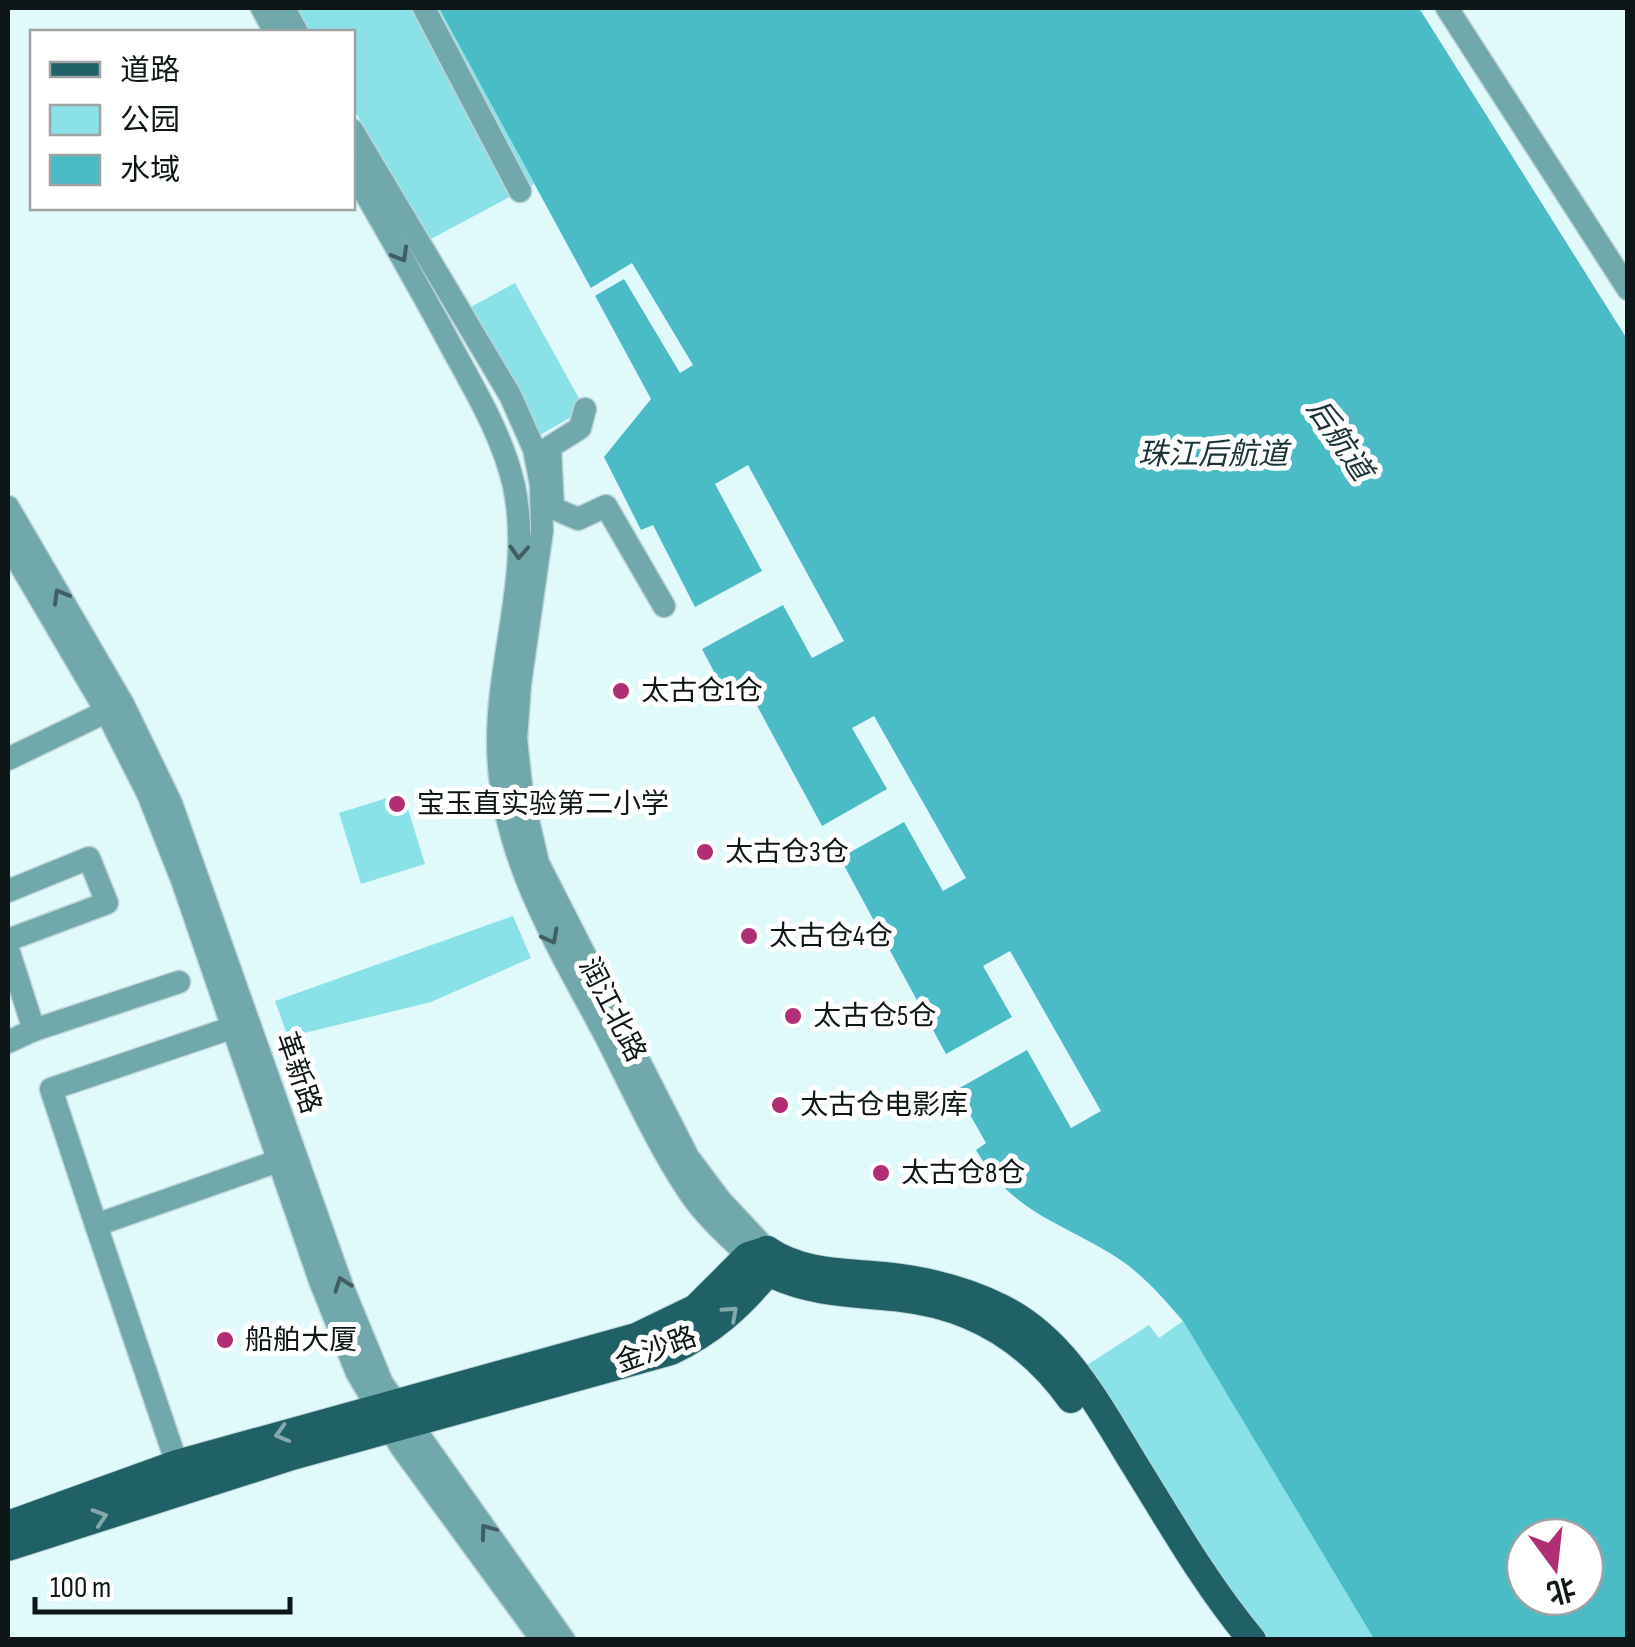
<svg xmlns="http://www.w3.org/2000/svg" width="1635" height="1647" font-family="'Sofia Sans Condensed','Noto Sans SC',sans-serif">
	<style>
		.green { fill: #8ae1e8 }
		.water { fill: #4abcc6; fill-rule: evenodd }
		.pier { fill: #e0f9fb }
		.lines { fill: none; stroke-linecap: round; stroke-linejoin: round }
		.minor-casing { stroke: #bed5d7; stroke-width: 25 }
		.major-casing { stroke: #bed5d7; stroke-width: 30 }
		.minor { stroke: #71a8ac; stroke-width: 22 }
		.major { stroke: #1f6167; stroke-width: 28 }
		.oneway { stroke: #405f62 }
		.oneway2 { stroke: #84a8ab }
		.poi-dot { fill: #b12d74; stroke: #fff; stroke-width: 4 }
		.labels { text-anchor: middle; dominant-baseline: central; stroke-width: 10; stroke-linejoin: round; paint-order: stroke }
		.poi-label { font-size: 28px; fill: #0e1617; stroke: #fff; text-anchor: start }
		.street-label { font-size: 28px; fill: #0e1617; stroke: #fff }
		.water-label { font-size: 30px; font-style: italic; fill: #1a3436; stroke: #fff }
	</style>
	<rect width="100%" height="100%" fill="#e0f9fb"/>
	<!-- green -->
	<g class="green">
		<polygon points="294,8 439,8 534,184 429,240 353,108 352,32 308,32"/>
		<polygon points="515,283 585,409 535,438 467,309"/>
		<polygon points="403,793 425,864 361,884 339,813"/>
		<polygon points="513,916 531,958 431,1002 288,1037 275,1001"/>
		<polygon points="1183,1321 1374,1639 1267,1639 1240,1611 1087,1365 1149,1325 1159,1338"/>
	</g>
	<!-- water -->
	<path class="water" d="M439,8h980l208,331v1300h-253l-191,-318c-19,-22 -38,-44 -61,-60 -59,-40 -107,-44 -146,-111l10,-7 -30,-53 71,-40 44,78 30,-17 -91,-160 -27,15 29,51 -66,37 -106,-196 64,-36 39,69 23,-13 -92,-162 -22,12 35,61 -65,37 -73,-135 -20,9 -27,-51 81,-44 29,53 32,-17 -96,-176 -33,19 47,87 -67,36 -42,-82 -12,5 -37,-73 47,-58zM1525,1537h60v60h-60z"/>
	<!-- pier -->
	<polygon class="pier" points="632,263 693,365 680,373 624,279 593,297 589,289"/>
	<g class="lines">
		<defs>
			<g id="minor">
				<polyline points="262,8 275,32"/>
				<polyline points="284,8 297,32"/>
				<polyline points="424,8 520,191"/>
				<polyline points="1447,8 1628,289"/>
				<polyline points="352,130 510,395 534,449 541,485 542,531 520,684 516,739 522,794 538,863 688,1157 721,1201 767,1250"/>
				<path d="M352,170c34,59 68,118 100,178 24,44 51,89 62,138 18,85 -16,169 -16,255 0,110 57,200 107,294 27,53 52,110 86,160 16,23 37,41 57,61"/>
				<polyline points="585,409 580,428 550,447 553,508 578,519 606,506 664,606"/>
				<polyline points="8,507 123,704 171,803 342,1286 382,1383 564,1640"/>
				<polyline points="8,544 106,711 148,794 182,880 320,1281 357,1373 401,1447 542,1640"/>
				<polyline points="8,759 120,705"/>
				<polyline points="8,891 89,858 107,903 8,940"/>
				<polyline points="8,949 34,1030"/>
				<polyline points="8,1042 34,1030 179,982"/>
				<polyline points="96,1225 51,1089 231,1028"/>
				<polyline points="177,1464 96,1225 278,1161"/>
			</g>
			<g id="major">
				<path d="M767,1250c36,24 76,22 117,26 40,4 81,14 117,32 63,31 97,97 132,154 38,61 73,123 119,178"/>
				<path d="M772,1274c43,20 85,19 130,24 71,8 128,44 169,101"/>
				<polyline points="8,1525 177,1464 636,1337 696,1308 748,1256 767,1250"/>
				<path d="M8,1547l284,-91 379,-105c41,-20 68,-44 97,-79l-1,-22"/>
			</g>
		</defs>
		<!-- minor casing -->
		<use href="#minor" class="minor-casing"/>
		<!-- major casing -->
		<use href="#major" class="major-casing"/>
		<!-- minor -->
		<use href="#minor" class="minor"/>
		<!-- major -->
		<use href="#major" class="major"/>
	</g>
	<!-- one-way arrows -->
	<defs><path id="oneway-chevron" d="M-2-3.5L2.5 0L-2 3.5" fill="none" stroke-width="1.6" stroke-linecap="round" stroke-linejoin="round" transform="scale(2.5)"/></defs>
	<g class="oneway">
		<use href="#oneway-chevron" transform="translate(401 255) rotate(60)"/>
		<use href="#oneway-chevron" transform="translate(519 552) rotate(93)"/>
		<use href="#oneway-chevron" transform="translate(60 596) rotate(-120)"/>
		<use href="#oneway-chevron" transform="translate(551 937) rotate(62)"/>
		<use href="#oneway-chevron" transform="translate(342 1284) rotate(-110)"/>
		<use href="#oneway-chevron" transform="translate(487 1531) rotate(-126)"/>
	</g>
	<g class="oneway2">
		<use href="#oneway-chevron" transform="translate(731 1313) rotate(-42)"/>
		<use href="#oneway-chevron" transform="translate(282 1434) rotate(164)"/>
		<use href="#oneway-chevron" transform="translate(100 1517) rotate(-18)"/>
	</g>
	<!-- markers -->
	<g class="poi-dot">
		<circle cx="621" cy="691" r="10"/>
		<circle cx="397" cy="804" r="10"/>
		<circle cx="705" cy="852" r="10"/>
		<circle cx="749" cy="936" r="10"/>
		<circle cx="793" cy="1016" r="10"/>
		<circle cx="780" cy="1105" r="10"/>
		<circle cx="881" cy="1173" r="10"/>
		<circle cx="225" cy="1340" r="10"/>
	</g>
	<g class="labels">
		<!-- poi labels -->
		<g class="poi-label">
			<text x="641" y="691">太古仓1仓</text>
			<text x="417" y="804">宝玉直实验第二小学</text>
			<text x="725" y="852">太古仓3仓</text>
			<text x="769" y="936">太古仓4仓</text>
			<text x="813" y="1016">太古仓5仓</text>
			<text x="800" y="1105">太古仓电影库</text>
			<text x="901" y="1173">太古仓8仓</text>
			<text x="245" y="1340">船舶大厦</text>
		</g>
		<!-- street labels -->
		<g class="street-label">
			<text transform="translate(612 1010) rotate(63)">润江北路</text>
			<text transform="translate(298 1073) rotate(71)">革新路</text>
			<text transform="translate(656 1350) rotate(-20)">金沙路</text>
		</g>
		<!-- water labels -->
		<g class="water-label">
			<text transform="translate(1339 440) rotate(56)">后航道</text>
			<text x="1213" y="455">珠江后航道</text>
		</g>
	</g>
	<!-- border -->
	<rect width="1635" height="1647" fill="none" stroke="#0e1617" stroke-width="20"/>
	<!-- legend -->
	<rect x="30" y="30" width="325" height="180" fill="#ffffff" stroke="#9fa2a2" stroke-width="2.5"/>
	<rect x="50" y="62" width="50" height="15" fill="#1f6167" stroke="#9fa2a2" stroke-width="2.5"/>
	<text x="120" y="80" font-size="30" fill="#0e1617">道路</text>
	<rect x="50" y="105" width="50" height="30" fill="#8ae1e8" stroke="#9fa2a2" stroke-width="2.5"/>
	<text x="120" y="130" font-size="30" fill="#0e1617">公园</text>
	<rect x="50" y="155" width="50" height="30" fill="#4abcc6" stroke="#9fa2a2" stroke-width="2.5"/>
	<text x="120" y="180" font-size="30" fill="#0e1617">水域</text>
	<!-- north arrow -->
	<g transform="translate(1555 1567) rotate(165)"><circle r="48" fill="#ffffff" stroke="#9fa2a2" stroke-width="2.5"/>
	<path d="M0-8L18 38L0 25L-18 38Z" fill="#b12d74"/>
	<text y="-15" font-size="28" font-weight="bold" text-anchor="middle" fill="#0e1617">北</text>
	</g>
	<!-- scale -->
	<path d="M35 1597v15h255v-15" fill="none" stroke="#0e1617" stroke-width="5"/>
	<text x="50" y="1597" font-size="30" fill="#0e1617" stroke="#ffffff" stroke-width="8" paint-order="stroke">100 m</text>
</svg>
